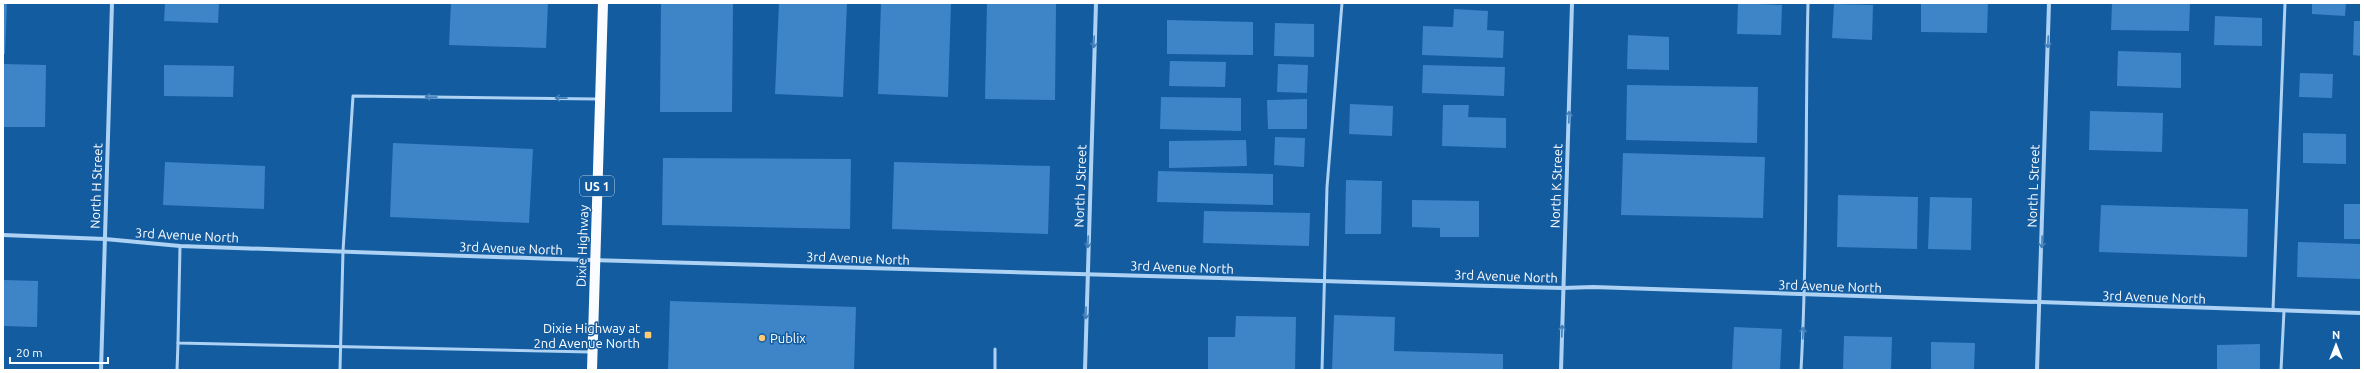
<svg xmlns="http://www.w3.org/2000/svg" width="2364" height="373" font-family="Ubuntu,sans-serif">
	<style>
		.building { fill: #3d85c7 }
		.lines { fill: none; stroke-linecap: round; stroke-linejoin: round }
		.lane { stroke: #add2f4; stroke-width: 3 }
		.street { stroke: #add2f4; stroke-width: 4 }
		.primary { stroke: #fafcff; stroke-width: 10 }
		.oneway { stroke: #427fb9 }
		.poi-dot { fill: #ffcb70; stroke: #145ca0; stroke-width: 1.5 }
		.labels { text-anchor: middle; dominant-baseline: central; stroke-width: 3; stroke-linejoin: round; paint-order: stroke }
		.shield { fill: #145ca0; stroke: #b8cee2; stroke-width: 1 }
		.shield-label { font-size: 12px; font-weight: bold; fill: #fff }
		.street-label { font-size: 13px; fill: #fff; stroke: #145ca0 }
		.poi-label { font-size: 13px; fill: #fff; stroke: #145ca0; text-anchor: end }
	</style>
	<rect width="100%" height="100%" fill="#145ca0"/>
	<!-- building -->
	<g class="building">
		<polygon points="3,3 7,3 5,54 3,54"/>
		<polygon points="165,3 219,3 218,23 164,21"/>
		<polygon points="451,3 548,3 546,48 449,45"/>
		<polygon points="661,3 733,3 732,112 660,112"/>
		<polygon points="779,3 847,3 843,97 775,94"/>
		<polygon points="881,3 951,3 948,97 878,94"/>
		<polygon points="987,3 1056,3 1055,100 985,99"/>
		<polygon points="1738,3 1782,5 1781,35 1737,34"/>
		<polygon points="1921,3 1988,3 1987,33 1921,32"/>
		<polygon points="2112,3 2190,3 2189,31 2111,30"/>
		<polygon points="2312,3 2346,3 2345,16 2312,14"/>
		<polygon points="1834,4 1873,5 1872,40 1832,38"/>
		<polygon points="1454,9 1488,11 1487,30 1504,31 1503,58 1422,55 1423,26 1453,27"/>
		<polygon points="2215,16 2262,18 2262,46 2214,45"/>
		<polygon points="1167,20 1253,22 1253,55 1167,54"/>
		<polygon points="2354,21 2361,21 2361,56 2353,55"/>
		<polygon points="1275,23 1314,24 1314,57 1274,56"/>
		<polygon points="1628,35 1669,37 1669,70 1627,69"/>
		<polygon points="2118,51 2181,53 2181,88 2117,86"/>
		<polygon points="1170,61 1226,62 1225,87 1169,86"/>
		<polygon points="3,64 46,65 45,127 3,127"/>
		<polygon points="1278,64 1308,65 1307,93 1277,92"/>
		<polygon points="164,65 234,66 233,97 164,96"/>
		<polygon points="1423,65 1505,67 1504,96 1422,93"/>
		<polygon points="2300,73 2333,74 2332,98 2299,97"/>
		<polygon points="1627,85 1758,87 1757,143 1626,140"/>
		<polygon points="1161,97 1241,98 1241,131 1160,129"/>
		<polygon points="1307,99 1307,129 1268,129 1267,100"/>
		<polygon points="1350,104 1393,106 1392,136 1349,134"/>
		<polygon points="1443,105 1469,105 1468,117 1506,118 1506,148 1442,146"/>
		<polygon points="2090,111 2163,113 2162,152 2089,150"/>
		<polygon points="2303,133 2346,134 2346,164 2303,163"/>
		<polygon points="1275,137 1305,138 1304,167 1274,165"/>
		<polygon points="1246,140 1247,166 1169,168 1169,141"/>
		<polygon points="393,143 533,149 529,223 390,217"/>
		<polygon points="1623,153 1765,157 1763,218 1621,215"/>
		<polygon points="663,158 851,159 850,229 662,225"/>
		<polygon points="165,162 265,166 264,209 163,205"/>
		<polygon points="894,162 1050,166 1048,234 892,229"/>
		<polygon points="1158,171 1273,174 1273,205 1157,202"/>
		<polygon points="1346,180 1382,181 1381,234 1345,234"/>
		<polygon points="1838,195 1918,197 1917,249 1837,247"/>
		<polygon points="1930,197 1972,198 1971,250 1928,249"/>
		<polygon points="1412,200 1479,201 1479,237 1440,237 1440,228 1412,227"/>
		<rect x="2344" y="204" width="17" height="35"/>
		<polygon points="2101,205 2248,209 2247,257 2099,252"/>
		<polygon points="1204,211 1310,213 1309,246 1203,243"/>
		<polygon points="2298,242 2361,244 2361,279 2297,277"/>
		<polygon points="3,280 38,281 37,327 3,326"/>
		<polygon points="670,301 856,307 854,370 668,370"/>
		<polygon points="1334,315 1395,317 1394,351 1503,354 1503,370 1332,370"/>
		<polygon points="1236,316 1296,317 1295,370 1208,370 1208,337 1235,337"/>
		<polygon points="1734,327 1782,329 1780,370 1732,370"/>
		<polygon points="1844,336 1892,337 1891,370 1843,370"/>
		<polygon points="1931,342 1975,343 1974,370 1931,370"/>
		<polygon points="2260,344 2260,370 2217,370 2217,345"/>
	</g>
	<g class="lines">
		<!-- lane -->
		<g class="lane">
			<polyline points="180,246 178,343 591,352"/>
			<polyline points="2273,310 2285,3"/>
			<polyline points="177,370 178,343"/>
			<polyline points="340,370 343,251 353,96 598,99"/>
			<polyline points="995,370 995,349"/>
			<polyline points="1322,370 1327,187 1342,3"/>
			<path d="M1801,370c7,-122 4,-245 7,-367"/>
			<polyline points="2281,370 2284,311"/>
		</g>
		<!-- street -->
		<g class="street">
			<polyline points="3,235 105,239 180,246 556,259 1563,288 1593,287 2361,313"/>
			<polyline points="101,370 112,3"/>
			<polyline points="1085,370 1096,3"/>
			<polyline points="1561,370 1572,3"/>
			<polyline points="2037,370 2049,3"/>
		</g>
		<!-- primary -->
		<polyline class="primary" points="592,370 603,3"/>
	</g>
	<!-- one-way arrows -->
	<defs><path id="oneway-shaft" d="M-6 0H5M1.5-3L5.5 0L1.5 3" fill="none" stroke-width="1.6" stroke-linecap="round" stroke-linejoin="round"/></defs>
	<g class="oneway">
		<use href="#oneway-shaft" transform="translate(1094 42) rotate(92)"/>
		<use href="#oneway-shaft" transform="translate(2048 42) rotate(92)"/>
		<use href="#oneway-shaft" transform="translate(431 97) rotate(-179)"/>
		<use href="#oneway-shaft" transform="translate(561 98) rotate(-179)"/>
		<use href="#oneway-shaft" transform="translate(1569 117) rotate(-88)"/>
		<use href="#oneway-shaft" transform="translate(1088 242) rotate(92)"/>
		<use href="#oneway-shaft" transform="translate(2042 242) rotate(92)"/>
		<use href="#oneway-shaft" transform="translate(1086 313) rotate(91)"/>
		<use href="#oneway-shaft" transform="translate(1562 331) rotate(-88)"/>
		<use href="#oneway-shaft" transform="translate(1803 333) rotate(-87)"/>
	</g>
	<!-- markers -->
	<g class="poi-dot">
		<rect x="644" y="331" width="8" height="8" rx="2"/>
		<circle cx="762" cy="338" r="4"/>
	</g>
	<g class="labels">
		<!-- shield labels -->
		<rect class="shield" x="580" y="176" width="34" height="20" rx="3"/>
		<g class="shield-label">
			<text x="597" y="186">US 1</text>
		</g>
		<!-- street labels -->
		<g class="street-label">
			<text transform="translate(96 186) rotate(-88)">North H Street</text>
			<text transform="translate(1080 186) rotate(-88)">North J Street</text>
			<text transform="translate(1556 186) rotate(-88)">North K Street</text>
			<text transform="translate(2033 186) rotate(-88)">North L Street</text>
			<text transform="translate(187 235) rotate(3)">3rd Avenue North</text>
			<text transform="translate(582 246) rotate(-88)">Dixie Highway</text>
			<text transform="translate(511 248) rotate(2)">3rd Avenue North</text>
			<text transform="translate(858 258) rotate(2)">3rd Avenue North</text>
			<text transform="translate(1182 267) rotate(2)">3rd Avenue North</text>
			<text transform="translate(1506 276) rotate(2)">3rd Avenue North</text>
			<text transform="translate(1830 286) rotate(2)">3rd Avenue North</text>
			<text transform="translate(2154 297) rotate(2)">3rd Avenue North</text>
		</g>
		<!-- poi labels -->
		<g class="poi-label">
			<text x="640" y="328">Dixie Highway at<tspan x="640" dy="15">2nd Avenue North</tspan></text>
			<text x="770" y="338" text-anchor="start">Publix</text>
		</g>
	</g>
	<!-- border -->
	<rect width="2364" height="373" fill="none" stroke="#ffffff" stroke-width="8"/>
	<!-- north arrow -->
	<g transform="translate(2336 345)" stroke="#145ca0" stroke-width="3" paint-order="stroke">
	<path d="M0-3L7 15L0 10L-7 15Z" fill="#ffffff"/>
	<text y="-6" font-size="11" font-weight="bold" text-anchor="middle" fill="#ffffff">N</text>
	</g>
	<!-- scale -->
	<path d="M10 357v6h98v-6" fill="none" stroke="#ffffff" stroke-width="2"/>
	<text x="16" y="357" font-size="12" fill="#ffffff" stroke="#145ca0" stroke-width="3" paint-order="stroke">20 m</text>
</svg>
